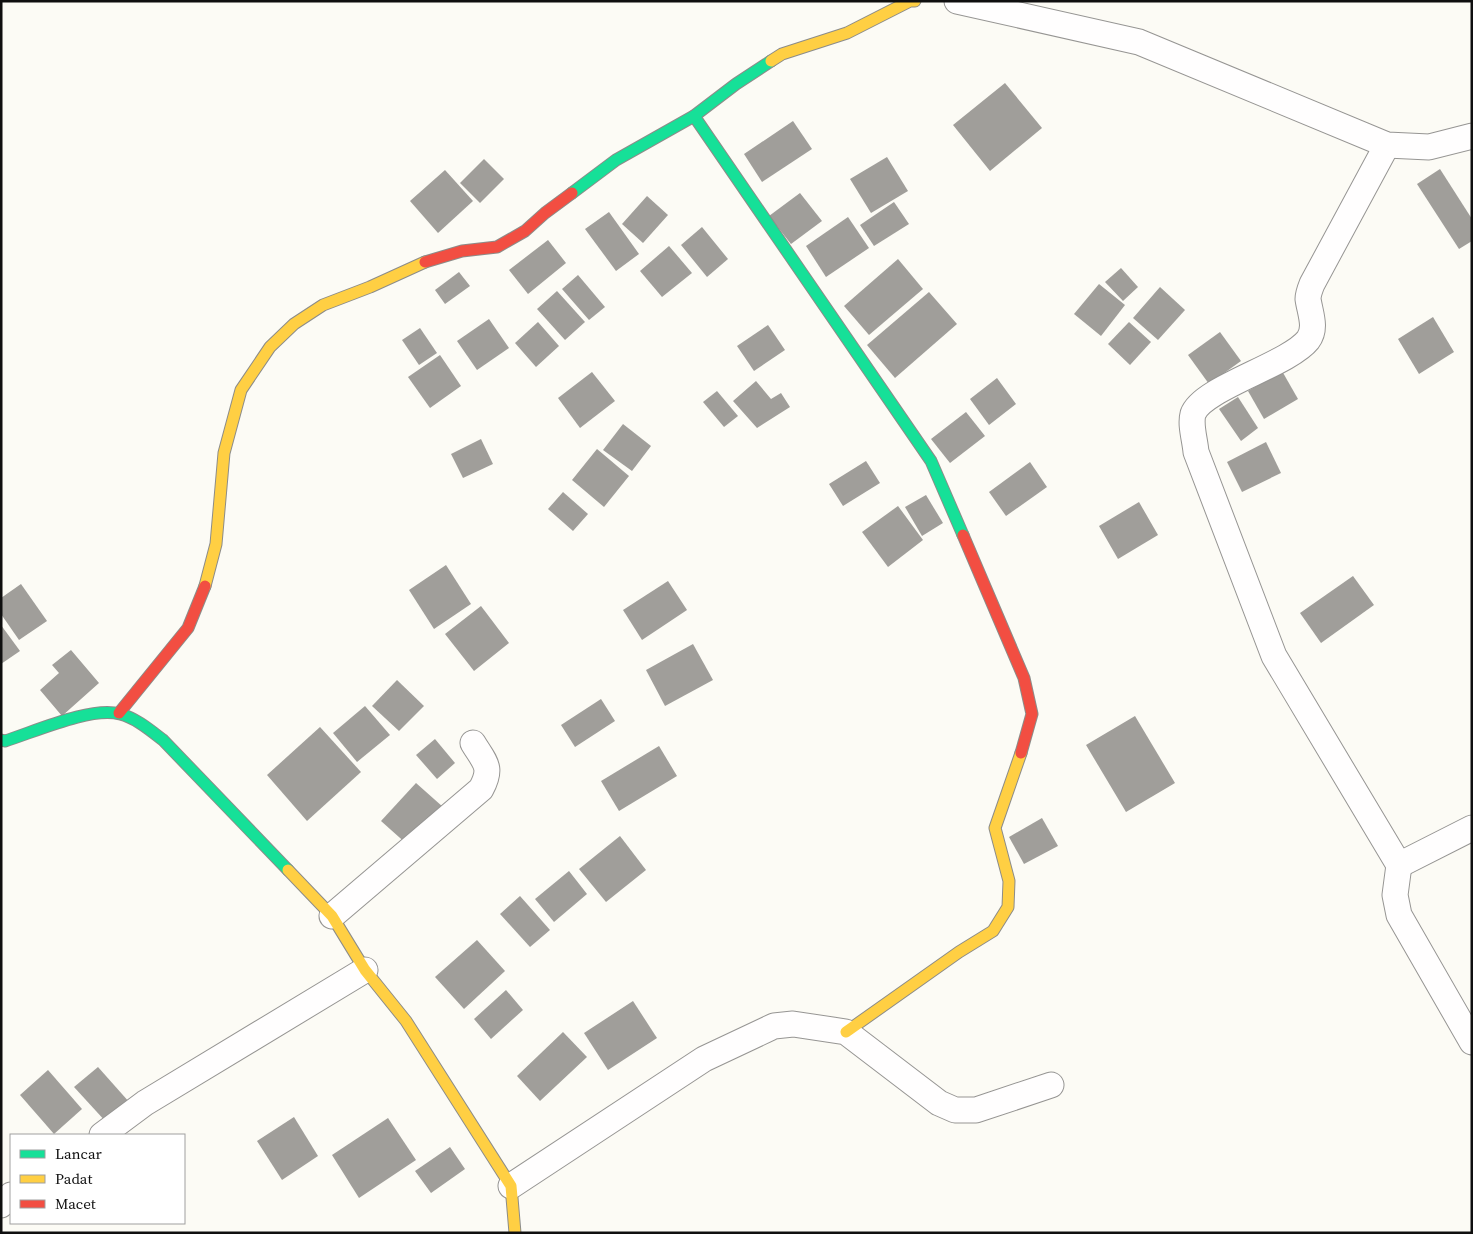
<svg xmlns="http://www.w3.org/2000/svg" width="1473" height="1234" font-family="'Source Serif 4',serif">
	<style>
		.building { fill: #a09e9a }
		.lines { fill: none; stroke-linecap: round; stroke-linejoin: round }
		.street-casing { stroke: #969593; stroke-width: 27 }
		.fast-casing { stroke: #8c8c89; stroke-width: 13 }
		.slow-casing { stroke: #8c8c89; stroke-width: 13 }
		.jam-casing { stroke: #8c8c89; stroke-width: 13 }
		.street { stroke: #fffefe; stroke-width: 25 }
		.fast { stroke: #16e098; stroke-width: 11 }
		.slow { stroke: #ffcf43; stroke-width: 11 }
		.jam { stroke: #f24e42; stroke-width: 11 }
	</style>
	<rect width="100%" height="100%" fill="#fcfbf5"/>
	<!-- building -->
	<g class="building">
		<polygon points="1005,83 1042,128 990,171 953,125"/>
		<polygon points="793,121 812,149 762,182 744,154"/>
		<polygon points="887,157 908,191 871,213 850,179"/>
		<polygon points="484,159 504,179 480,203 460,183"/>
		<polygon points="1440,169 1472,219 1472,241 1459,249 1417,184"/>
		<polygon points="445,170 473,201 438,233 410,201"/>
		<polygon points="800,193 822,221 791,244 769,216"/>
		<polygon points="647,196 668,215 643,243 622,224"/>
		<polygon points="894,202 909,224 874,246 860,225"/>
		<polygon points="609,212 639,254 616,271 585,229"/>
		<polygon points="848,217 869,248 826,277 806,246"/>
		<polygon points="702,227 728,259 707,277 681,245"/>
		<polygon points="548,240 566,263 528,294 509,270"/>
		<polygon points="669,246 692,273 662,297 640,271"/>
		<polygon points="898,259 923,289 869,335 844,306"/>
		<polygon points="1121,268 1138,287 1123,301 1105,282"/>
		<polygon points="459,272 470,286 445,304 435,290"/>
		<polygon points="578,275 605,307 589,320 562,289"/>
		<polygon points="1099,284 1125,305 1101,336 1074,314"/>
		<polygon points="1160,287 1185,310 1158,340 1133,318"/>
		<polygon points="557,291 585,322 565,340 537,309"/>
		<polygon points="929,292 957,324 895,378 867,345"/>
		<polygon points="1433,317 1454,352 1419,374 1398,339"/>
		<polygon points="489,319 509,348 477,370 457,341"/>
		<polygon points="538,322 559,346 536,367 515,343"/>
		<polygon points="1129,322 1151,342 1130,365 1108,344"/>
		<polygon points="768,325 785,350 754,371 737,346"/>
		<polygon points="420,328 437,353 419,365 402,340"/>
		<polygon points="1220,332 1241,361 1209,384 1188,355"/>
		<polygon points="440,355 461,386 430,408 408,377"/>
		<polygon points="1282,371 1298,399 1264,419 1248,391"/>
		<polygon points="592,372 615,401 580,428 558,398"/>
		<polygon points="997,378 1016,404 989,425 970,399"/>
		<polygon points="756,381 771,399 781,393 790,407 757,428 733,401"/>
		<polygon points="717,391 738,416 724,427 703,402"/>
		<polygon points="1238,397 1258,428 1241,441 1219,409"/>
		<polygon points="966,412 985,436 950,463 931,439"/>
		<polygon points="623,424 651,446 632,471 603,450"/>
		<polygon points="481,439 493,464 463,478 451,454"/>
		<polygon points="1266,442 1281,473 1242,492 1227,462"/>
		<polygon points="597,449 629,476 604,507 572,480"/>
		<polygon points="866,461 880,483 843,506 829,484"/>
		<polygon points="1030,462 1047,487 1006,516 989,492"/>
		<polygon points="563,492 588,514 573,531 548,509"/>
		<polygon points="926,495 943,523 922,536 905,507"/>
		<polygon points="1139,502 1158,535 1118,559 1099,526"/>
		<polygon points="898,506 923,540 888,567 862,532"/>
		<polygon points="446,565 471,604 434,629 409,590"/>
		<polygon points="1353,576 1374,605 1321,643 1300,613"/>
		<polygon points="668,581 687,610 642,640 623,610"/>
		<polygon points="21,584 47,621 19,640 1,614 1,598"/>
		<polygon points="481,606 509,643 474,671 445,634"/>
		<polygon points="1,625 20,651 1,664"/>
		<polygon points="693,644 713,680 665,706 646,670"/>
		<polygon points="71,650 99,683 62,716 40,690 59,673 52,665"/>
		<polygon points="397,680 424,706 399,731 372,706"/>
		<polygon points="601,699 615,721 575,747 561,725"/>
		<polygon points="365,706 390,735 357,762 333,733"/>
		<polygon points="1135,716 1175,783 1126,812 1086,745"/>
		<polygon points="320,727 361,772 307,821 267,775"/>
		<polygon points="435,739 455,763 437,779 416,755"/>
		<polygon points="659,746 677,776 619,811 601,781"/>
		<polygon points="416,783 443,807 409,846 381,821"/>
		<polygon points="1042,818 1058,846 1024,864 1009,837"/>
		<polygon points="620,836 646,870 606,902 579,869"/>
		<polygon points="569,871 587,894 554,922 535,899"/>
		<polygon points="520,896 550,930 530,947 500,914"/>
		<polygon points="477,940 505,971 464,1009 435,977"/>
		<polygon points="506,990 523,1010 491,1039 474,1019"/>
		<polygon points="633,1001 657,1038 608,1070 584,1033"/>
		<polygon points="563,1032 587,1057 540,1101 517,1076"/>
		<polygon points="98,1067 130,1103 107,1123 74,1087"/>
		<polygon points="48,1070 82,1109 54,1134 20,1095"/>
		<polygon points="294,1117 318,1156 282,1180 257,1141"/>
		<polygon points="388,1118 416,1160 359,1198 332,1155"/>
		<polygon points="450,1147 465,1169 431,1193 415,1171"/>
	</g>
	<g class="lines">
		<defs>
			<g id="street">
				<polyline points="957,1 1139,42 1387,145 1429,147 1472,136"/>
				<path d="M1387,145l-75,139c-2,5 -4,10 -4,15 2,14 9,29 0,41 -20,25 -106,48 -115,74 -3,11 2,26 3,38l78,204 125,209 -4,30 4,20 73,127"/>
				<polyline points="1399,865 1472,828"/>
				<path d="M332,916l149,-127c12,-22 4,-26 -8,-46"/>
				<polyline points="102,1135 145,1103 365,970"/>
				<polyline points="511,1186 704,1059 774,1026 793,1024 846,1032 939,1103 955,1110 976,1110 1051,1085"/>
				<polyline points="1,1205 11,1195"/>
			</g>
			<g id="fast">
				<polyline points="694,116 931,461 963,535"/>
				<polyline points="572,193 616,160 694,116 736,84 771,61"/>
				<path d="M1,740l4,1c29,-9 86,-35 115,-27 16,4 30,16 43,26l125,130"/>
			</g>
			<g id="slow">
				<polyline points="771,61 782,54 847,33 910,1 915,1"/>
				<polyline points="205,586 216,544 224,453 241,390 270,347 294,324 323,305 370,287 425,262"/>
				<polyline points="288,870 332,916 365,970 406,1021 511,1186 515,1233"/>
				<polyline points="846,1032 959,952 993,931 1008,907 1009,881 995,828 1021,753"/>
			</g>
			<g id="jam">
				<polyline points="425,262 462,251 497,247 525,231 545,213 572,193"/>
				<polyline points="963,535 1024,678 1032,714 1021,753"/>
				<polyline points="119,713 188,628 205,586"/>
			</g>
		</defs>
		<!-- street casing -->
		<use href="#street" class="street-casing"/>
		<!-- fast casing -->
		<use href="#fast" class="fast-casing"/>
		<!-- slow casing -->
		<use href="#slow" class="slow-casing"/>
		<!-- jam casing -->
		<use href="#jam" class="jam-casing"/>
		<!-- street -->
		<use href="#street" class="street"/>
		<!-- fast -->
		<use href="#fast" class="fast"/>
		<!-- slow -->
		<use href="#slow" class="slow"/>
		<!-- jam -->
		<use href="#jam" class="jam"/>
	</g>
	<!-- border -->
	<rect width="1473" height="1234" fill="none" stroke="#0f0f0f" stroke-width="5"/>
	<!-- legend -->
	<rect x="10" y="1134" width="175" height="90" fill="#ffffff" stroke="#9f9f9f"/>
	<rect x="20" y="1150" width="25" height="8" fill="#16e098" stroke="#9f9f9f"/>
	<text x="55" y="1159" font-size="15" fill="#0f0f0f">Lancar</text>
	<rect x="20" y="1175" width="25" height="8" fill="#ffcf43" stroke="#9f9f9f"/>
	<text x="55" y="1184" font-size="15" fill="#0f0f0f">Padat</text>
	<rect x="20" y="1200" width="25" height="8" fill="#f24e42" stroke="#9f9f9f"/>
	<text x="55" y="1209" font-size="15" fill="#0f0f0f">Macet</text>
</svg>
